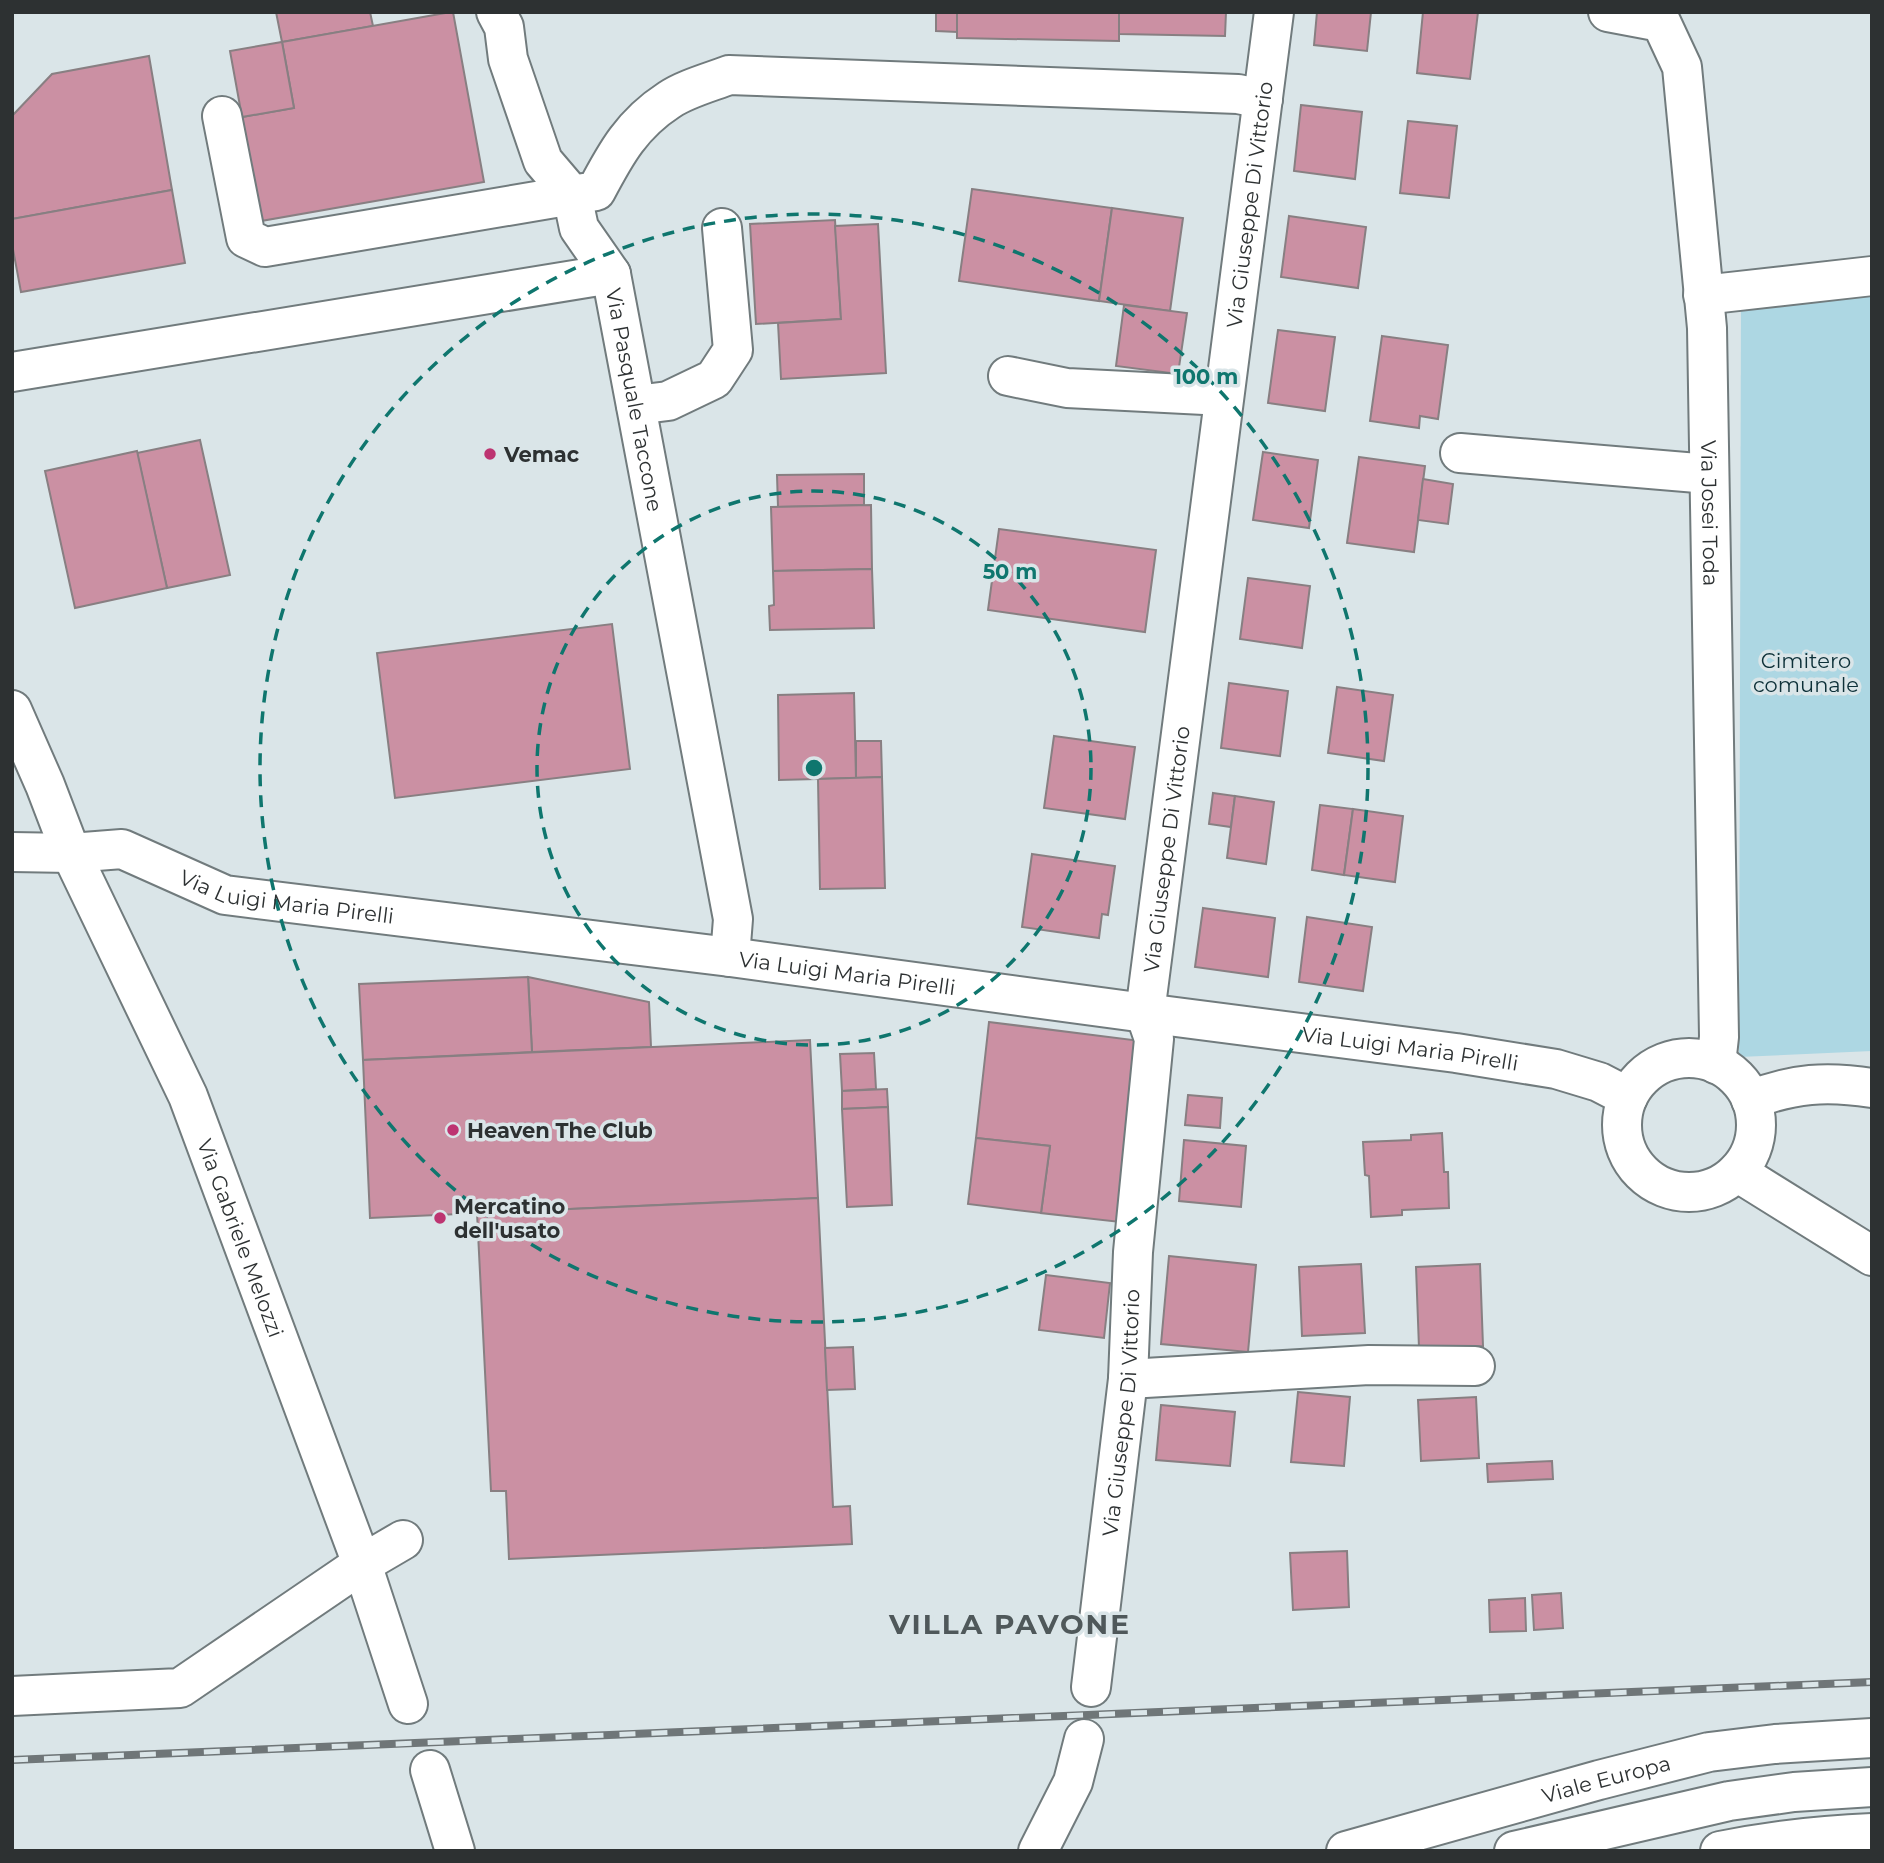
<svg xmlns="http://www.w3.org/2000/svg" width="1884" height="1863" font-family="Montserrat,sans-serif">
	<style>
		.green { fill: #add7e3 }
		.building { fill: #cb90a3; stroke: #887f82; stroke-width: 2 }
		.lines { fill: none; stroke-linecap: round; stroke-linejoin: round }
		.minor-casing { stroke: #717b7d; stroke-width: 42 }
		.major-casing { stroke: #717b7d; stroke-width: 42 }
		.minor { stroke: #fff; stroke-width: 38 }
		.major { stroke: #fff; stroke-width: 38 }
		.rail-casing { stroke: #6f7678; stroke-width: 8 }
		.rail { stroke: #dae5e8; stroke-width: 5; stroke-dasharray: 16; stroke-linecap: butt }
		.ring { fill: none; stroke: #0f766e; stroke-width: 3.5; stroke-dasharray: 12 9 }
		.poi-dot { fill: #bd3471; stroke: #dae5e8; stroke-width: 2.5 }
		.labels { text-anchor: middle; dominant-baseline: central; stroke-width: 7; stroke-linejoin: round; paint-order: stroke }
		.street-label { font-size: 21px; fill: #2d3132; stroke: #dae5e8 }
		.poi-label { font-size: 21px; font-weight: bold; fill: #2d3132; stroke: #dae5e8; text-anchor: start }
		.park-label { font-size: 21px; fill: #0d3038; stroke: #dae5e8 }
		.district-label { font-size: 28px; font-weight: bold; letter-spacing: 2px; fill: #4f585a; stroke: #dae5e8 }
		.centre { fill: #0f766e; stroke: #dae5e8; stroke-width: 3.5 }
		.ring-label { font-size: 21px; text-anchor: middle; font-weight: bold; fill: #0f766e; stroke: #dae5e8; stroke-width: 7; stroke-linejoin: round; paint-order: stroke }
	</style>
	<rect width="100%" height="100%" fill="#dae5e8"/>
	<!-- green -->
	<polygon class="green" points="1872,275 1872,1051 1739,1057 1741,294"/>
	<!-- building -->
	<g class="building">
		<polygon points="276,12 370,12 373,26 282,42"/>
		<polygon points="451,12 453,12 484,182 261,221 242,117 294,108 282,42"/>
		<polygon points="936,12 957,12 957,32 936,31"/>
		<polygon points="957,12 1119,12 1119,41 957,38"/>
		<polygon points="1119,12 1226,12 1225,36 1119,34"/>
		<polygon points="1317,12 1371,12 1367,51 1314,45"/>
		<polygon points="1423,12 1478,12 1470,79 1417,73"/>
		<polygon points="282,42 294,108 242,117 230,51"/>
		<polygon points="149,56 172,190 12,219 12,116 52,74"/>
		<polygon points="1301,105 1362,112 1355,179 1294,171"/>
		<polygon points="1408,121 1457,126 1449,198 1400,193"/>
		<polygon points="972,189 1112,208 1099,301 959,281"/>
		<polygon points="172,190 185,263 21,292 12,244 12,219"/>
		<polygon points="1112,208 1183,218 1170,311 1099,301"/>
		<polygon points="1289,216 1366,227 1358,288 1281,277"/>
		<polygon points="835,220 841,319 756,324 750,224"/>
		<polygon points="878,224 886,373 781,379 778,323 841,319 835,226"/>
		<polygon points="1124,305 1187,313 1178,374 1116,366"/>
		<polygon points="1278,330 1335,337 1325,411 1268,403"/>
		<polygon points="1382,336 1448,345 1438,419 1420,416 1419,428 1370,421"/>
		<polygon points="200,440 230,575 167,588 137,453"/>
		<polygon points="137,451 167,588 75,608 45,471"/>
		<polygon points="1263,452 1318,460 1309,528 1253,520"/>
		<polygon points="1359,457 1425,466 1414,552 1347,543"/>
		<polygon points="864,474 864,505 778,507 777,475"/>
		<polygon points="1423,479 1453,484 1448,524 1418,520"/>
		<polygon points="871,505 872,569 773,571 771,507"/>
		<polygon points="999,529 1156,550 1145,632 988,610"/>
		<polygon points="872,569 874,628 770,630 769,606 774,605 773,571"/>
		<polygon points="1248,578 1310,586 1302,648 1240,639"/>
		<polygon points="612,624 630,769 395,798 377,653"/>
		<polygon points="1229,683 1288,691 1280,756 1221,748"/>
		<polygon points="1337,687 1393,695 1384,761 1328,753"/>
		<polygon points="854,693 856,778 779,780 778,695"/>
		<polygon points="1054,736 1135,747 1125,819 1044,808"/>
		<polygon points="856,741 881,741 882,777 856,778"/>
		<polygon points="882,777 885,888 820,889 818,779"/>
		<polygon points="1213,793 1235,796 1231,827 1209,824"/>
		<polygon points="1235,796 1274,802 1266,864 1227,858"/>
		<polygon points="1320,805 1353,809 1344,875 1312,870"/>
		<polygon points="1353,809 1403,816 1395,882 1344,875"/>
		<polygon points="1032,854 1115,866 1108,915 1102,914 1099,938 1022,927"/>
		<polygon points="1203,908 1275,918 1268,977 1195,967"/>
		<polygon points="1307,917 1372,927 1363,991 1299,982"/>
		<polygon points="528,977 649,1002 651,1047 532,1052"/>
		<polygon points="528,977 532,1052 363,1060 359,984"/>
		<polygon points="989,1022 1141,1041 1120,1222 1041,1213 1050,1146 976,1138"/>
		<polygon points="810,1040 818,1198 370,1218 363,1060"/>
		<polygon points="874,1053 876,1089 842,1091 840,1054"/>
		<polygon points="887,1089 888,1107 842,1109 842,1091"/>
		<polygon points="1188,1095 1222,1098 1220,1128 1185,1125"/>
		<polygon points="888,1107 892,1205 847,1207 842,1109"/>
		<polygon points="1442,1133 1444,1172 1448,1172 1449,1208 1402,1210 1402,1215 1371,1217 1369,1176 1365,1175 1363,1142 1411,1140 1411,1135"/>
		<polygon points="976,1138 1050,1146 1041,1213 968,1204"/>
		<polygon points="1184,1140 1246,1146 1241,1207 1179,1201"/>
		<polygon points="818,1198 833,1507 850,1506 852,1544 509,1559 506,1491 491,1491 477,1213"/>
		<polygon points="1169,1256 1256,1265 1248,1352 1161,1344"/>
		<polygon points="1361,1264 1365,1333 1302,1336 1299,1267"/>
		<polygon points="1480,1264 1483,1346 1419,1348 1416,1267"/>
		<polygon points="1046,1275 1110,1283 1104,1338 1039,1330"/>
		<polygon points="853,1347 855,1389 827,1390 825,1348"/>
		<polygon points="1298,1392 1350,1397 1344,1466 1291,1462"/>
		<polygon points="1476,1397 1479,1458 1421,1461 1418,1400"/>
		<polygon points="1161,1405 1235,1412 1230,1466 1156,1460"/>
		<polygon points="1552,1461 1553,1479 1488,1482 1487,1464"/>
		<polygon points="1347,1551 1349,1607 1293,1610 1290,1553"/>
		<polygon points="1561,1593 1563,1628 1534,1630 1532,1595"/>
		<polygon points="1525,1598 1526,1631 1490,1632 1489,1600"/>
	</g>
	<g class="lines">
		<defs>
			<g id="minor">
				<polyline points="496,12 504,27 508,59 543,161 572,195 579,228 611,274"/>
				<path id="s1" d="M1608,12l53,10 21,45 25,261 12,709 -3,27"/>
				<path d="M222,116l24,122 19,9 331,-56c20,-38 36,-67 73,-91 16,-11 42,-18 60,-25l509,19 25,5"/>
				<polyline points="1703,295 1872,276"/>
				<path id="s2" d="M12,372l599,-98 122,645 -3,38"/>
				<polyline points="1008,376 1067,388 1224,396"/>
				<polyline points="636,405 668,401 714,379 733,350 722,228"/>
				<polyline points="1460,453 1709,474"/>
				<path id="s3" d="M12,710l33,75 26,68 117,243 174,468 46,140"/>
				<path id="s4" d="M12,852l59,1 51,-4 103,46 505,62 415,56 311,40 100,16 43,13 29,15"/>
				<polyline points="1128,1379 1369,1365 1475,1366"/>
				<path id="s5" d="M1091,1687l37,-308 5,-127 21,-213 -9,-26 129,-1001"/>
				<polyline points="12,1696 180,1688 362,1564 403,1540"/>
				<polyline points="430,1770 455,1851"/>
				<polyline points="1038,1851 1073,1782 1084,1739"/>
			</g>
			<g id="major">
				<circle cx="1689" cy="1125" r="67"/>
				<path d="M1751,1100c42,-17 76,-19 121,-12"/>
				<polyline points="1737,1172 1872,1256"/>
				<path id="s6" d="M1346,1851l253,-71 110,-28 66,-8 97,-6"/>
				<polyline points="1514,1851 1729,1801 1794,1792 1872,1787"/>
				<path d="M1720,1851c50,-10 100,-16 152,-18"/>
			</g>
		</defs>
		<!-- minor casing -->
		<use href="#minor" class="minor-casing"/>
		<!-- major casing -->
		<use href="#major" class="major-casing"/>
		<!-- minor -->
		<use href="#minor" class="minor"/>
		<!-- major -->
		<use href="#major" class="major"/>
		<defs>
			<polyline id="rail" points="12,1760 1872,1682"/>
		</defs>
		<!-- rail casing -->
		<use href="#rail" class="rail-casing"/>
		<!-- rail -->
		<use href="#rail" class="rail"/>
	</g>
	<!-- distance rings -->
	<g class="ring">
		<circle cx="814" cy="768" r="277"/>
		<circle cx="814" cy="768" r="554"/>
	</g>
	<!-- markers -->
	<g class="poi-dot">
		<circle cx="490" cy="454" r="7"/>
		<circle cx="453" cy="1130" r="7"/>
		<circle cx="440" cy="1218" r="7"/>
	</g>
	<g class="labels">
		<!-- street labels -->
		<g class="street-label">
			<text stroke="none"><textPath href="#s5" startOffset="1494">Via Giuseppe Di Vittorio</textPath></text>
			<text stroke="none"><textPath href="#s2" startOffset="735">Via Pasquale Taccone</textPath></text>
			<text stroke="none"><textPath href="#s1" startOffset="551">Via Josei Toda</textPath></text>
			<text stroke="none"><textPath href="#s5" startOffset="844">Via Giuseppe Di Vittorio</textPath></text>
			<text stroke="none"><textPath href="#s4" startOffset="284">Via Luigi Maria Pirelli</textPath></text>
			<text stroke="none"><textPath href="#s4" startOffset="850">Via Luigi Maria Pirelli</textPath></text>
			<text stroke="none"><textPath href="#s4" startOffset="1418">Via Luigi Maria Pirelli</textPath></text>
			<text stroke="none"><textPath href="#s3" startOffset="576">Via Gabriele Melozzi</textPath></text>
			<text stroke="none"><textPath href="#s5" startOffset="276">Via Giuseppe Di Vittorio</textPath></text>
			<text stroke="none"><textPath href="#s6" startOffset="270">Viale Europa</textPath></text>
		</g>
		<!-- poi labels -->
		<g class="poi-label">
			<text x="504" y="454">Vemac</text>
			<text x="467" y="1130">Heaven The Club</text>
			<text x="454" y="1206">Mercatino<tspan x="454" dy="24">dell'usato</tspan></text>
		</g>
		<!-- park labels -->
		<g class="park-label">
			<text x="1806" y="660">Cimitero<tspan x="1806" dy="24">comunale</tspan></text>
		</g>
		<!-- district labels -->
		<g class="district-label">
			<text x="1010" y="1624">VILLA PAVONE</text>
		</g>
	</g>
	<circle cx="814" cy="768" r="10" class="centre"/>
	<g class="ring-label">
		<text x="1206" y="384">100 m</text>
		<text x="1010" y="579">50 m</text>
	</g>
	<!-- border -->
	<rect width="1884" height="1863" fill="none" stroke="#2d3132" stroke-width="28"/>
</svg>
